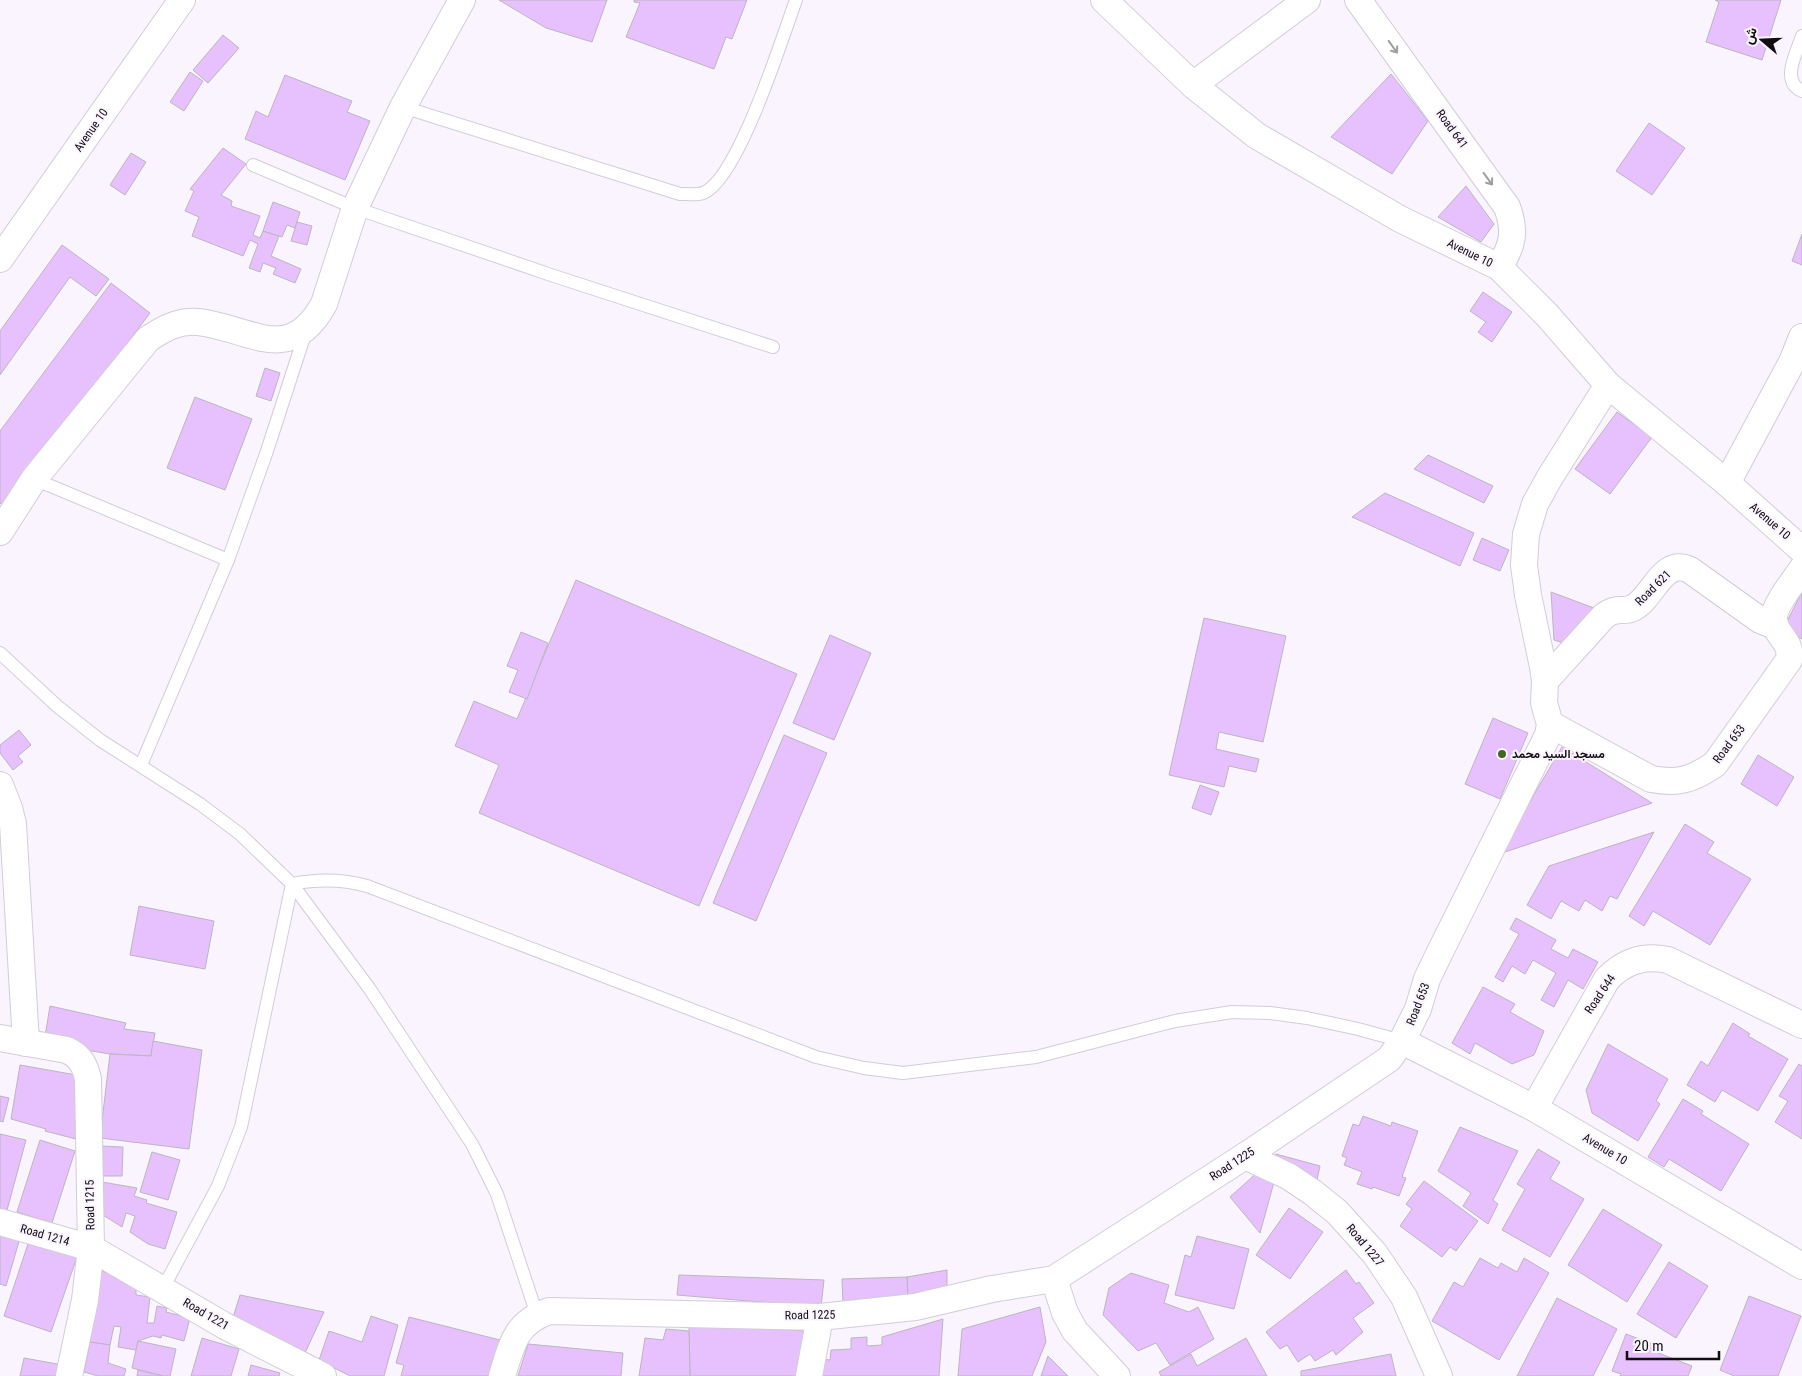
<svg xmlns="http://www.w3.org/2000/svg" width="1802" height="1376" font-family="'Roboto Condensed',Vazirmatn,sans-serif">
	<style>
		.building { fill: #e7c1fd; stroke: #bcb5c1 }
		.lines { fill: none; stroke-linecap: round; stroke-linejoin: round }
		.lane-casing { stroke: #d3ccd9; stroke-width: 14 }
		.street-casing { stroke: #d3ccd9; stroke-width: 28 }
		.lane { stroke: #fff; stroke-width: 12 }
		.street { stroke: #fff; stroke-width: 26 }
		.oneway { stroke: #a09fa0 }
		.poi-dot { fill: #426720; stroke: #faf4fe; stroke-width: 2 }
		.labels { text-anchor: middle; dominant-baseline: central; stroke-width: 4; stroke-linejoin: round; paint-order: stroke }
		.street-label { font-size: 12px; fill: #110e12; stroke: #faf4fe }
		.poi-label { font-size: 12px; font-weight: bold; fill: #110e12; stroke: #faf4fe; text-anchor: start }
	</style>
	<rect width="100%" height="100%" fill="#faf4fe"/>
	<!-- building -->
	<g class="building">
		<polygon points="499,0 607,0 592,42 546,28"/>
		<polygon points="634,0 747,0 732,39 726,37 714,69 626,37 640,3 634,2"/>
		<polygon points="1715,0 1781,0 1762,60 1706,42 1719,2"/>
		<polygon points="223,35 239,48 208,83 193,70"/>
		<polygon points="190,72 203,81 184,111 170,102"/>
		<polygon points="1391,74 1428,121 1392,174 1331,137"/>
		<polygon points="285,75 352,101 347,112 370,121 345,180 245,139 256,111 268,117"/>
		<polygon points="1649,123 1685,148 1652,195 1616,171"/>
		<polygon points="223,148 246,164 221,195 232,201 231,206 260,216 253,235 260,238 263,231 279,236 271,256 301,269 295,283 273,274 276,268 263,263 260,272 249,268 258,244 250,240 243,256 192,236 199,217 185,211 194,191 190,189"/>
		<polygon points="131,153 146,162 125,195 110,185"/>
		<polygon points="1466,186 1494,224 1481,242 1438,217"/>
		<polygon points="273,202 300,212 295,228 287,225 282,237 263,231"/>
		<polygon points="297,222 312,226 307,245 291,241"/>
		<polygon points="1802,234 1802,265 1792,261"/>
		<polygon points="62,245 109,279 96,296 70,277 0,375 0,331"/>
		<polygon points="111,283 150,313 4,507 0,503 0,431"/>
		<polygon points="1483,292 1512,312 1492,342 1478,332 1486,322 1470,311"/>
		<polygon points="265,368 280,373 271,401 256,396"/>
		<polygon points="195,397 252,419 225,490 167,468"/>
		<polygon points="1617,412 1652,437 1610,494 1575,469"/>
		<polygon points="1428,455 1493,486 1484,503 1414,469"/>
		<polygon points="1385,493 1474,533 1460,566 1352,517"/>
		<polygon points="1482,538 1509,550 1500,571 1473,560"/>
		<polygon points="576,580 797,674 699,906 479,813 499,765 455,746 474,701 517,719"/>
		<polygon points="1551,592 1602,611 1572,646 1554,640"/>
		<polygon points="1801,594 1802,594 1802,639 1783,629"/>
		<polygon points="1204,618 1286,636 1263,742 1219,732 1216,749 1259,759 1256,772 1229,766 1224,787 1169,775"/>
		<polygon points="521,632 548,643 527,699 509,692 518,670 507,666"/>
		<polygon points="830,635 871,653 834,740 793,723"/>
		<polygon points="1493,718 1528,733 1500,799 1465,784"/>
		<polygon points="19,730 31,745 18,756 23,762 13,770 0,753 0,745"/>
		<polygon points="784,735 827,753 756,921 713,903"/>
		<polygon points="1562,747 1652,803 1499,854"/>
		<polygon points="1758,755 1794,777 1777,806 1741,784"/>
		<polygon points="1200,785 1219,792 1211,815 1192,808"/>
		<polygon points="1685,824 1714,842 1707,853 1751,879 1710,945 1653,911 1644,926 1629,916"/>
		<polygon points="1654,832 1617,899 1610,896 1602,911 1585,900 1579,911 1561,901 1551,919 1527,905 1549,866"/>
		<polygon points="139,906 214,921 205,969 130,955"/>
		<polygon points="1516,918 1556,940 1551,949 1568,958 1573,949 1598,962 1583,989 1568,980 1554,1007 1541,1000 1556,973 1533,960 1525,974 1512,966 1503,982 1495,977 1519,934 1510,929"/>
		<polygon points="1483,987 1515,1004 1510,1012 1544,1031 1534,1055 1512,1064 1475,1043 1470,1054 1452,1043"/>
		<polygon points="50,1006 126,1023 124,1029 155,1033 151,1056 110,1054 44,1043"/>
		<polygon points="1733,1023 1750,1034 1748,1036 1788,1059 1758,1111 1722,1090 1715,1102 1687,1085 1701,1061 1708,1066"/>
		<polygon points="153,1041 202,1050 189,1149 100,1138 110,1054 151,1056"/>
		<polygon points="1608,1044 1668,1079 1656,1101 1660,1104 1638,1141 1592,1113 1586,1090"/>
		<polygon points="1799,1064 1802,1066 1802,1139 1775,1122 1788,1101 1779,1096"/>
		<polygon points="20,1065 82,1076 76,1139 45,1131 46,1129 11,1119"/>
		<polygon points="0,1096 9,1098 3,1122 0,1121"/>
		<polygon points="1683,1099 1703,1111 1701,1114 1749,1144 1721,1191 1669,1159 1664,1167 1648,1157"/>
		<polygon points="1363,1116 1391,1126 1392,1122 1418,1131 1402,1177 1406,1178 1399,1196 1373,1187 1372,1189 1357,1184 1362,1172 1344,1165 1347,1158 1342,1156 1353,1124 1359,1126"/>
		<polygon points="1460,1127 1518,1151 1493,1200 1498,1204 1488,1224 1463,1206 1471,1193 1438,1171"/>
		<polygon points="0,1134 26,1140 6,1214 0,1212"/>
		<polygon points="40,1140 75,1151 52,1223 17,1212"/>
		<polygon points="100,1146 123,1147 122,1176 99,1176"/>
		<polygon points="1538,1149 1560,1162 1550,1179 1584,1199 1550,1257 1502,1230 1525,1189 1517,1184"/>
		<polygon points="152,1152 180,1160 168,1200 140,1192"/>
		<polygon points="1276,1154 1320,1166 1317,1180 1272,1168"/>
		<polygon points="1260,1170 1276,1175 1260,1233 1230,1197"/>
		<polygon points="96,1181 137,1188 134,1196 147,1200 146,1203 177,1212 165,1249 148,1244 130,1232 135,1216 126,1213 122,1227 95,1210"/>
		<polygon points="1424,1181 1478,1221 1456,1251 1450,1247 1442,1257 1400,1226 1412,1209 1406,1204"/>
		<polygon points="1289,1208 1323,1232 1290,1279 1256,1255"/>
		<polygon points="1603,1209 1662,1245 1627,1302 1568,1265"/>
		<polygon points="0,1232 20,1238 6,1286 0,1284"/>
		<polygon points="1197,1236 1249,1249 1234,1309 1175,1295 1185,1255 1191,1257"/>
		<polygon points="29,1241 77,1257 51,1332 4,1316"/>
		<polygon points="1480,1258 1498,1268 1501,1263 1517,1272 1524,1258 1549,1273 1499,1360 1432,1321 1454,1282 1463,1287"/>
		<polygon points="1669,1262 1708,1286 1676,1338 1637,1314"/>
		<polygon points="947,1270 947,1294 908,1298 907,1277"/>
		<polygon points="1346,1270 1356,1284 1359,1282 1374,1303 1353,1318 1363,1332 1336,1355 1333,1350 1315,1361 1310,1354 1298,1362 1287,1345 1280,1349 1266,1332"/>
		<polygon points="101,1271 128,1278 136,1286 136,1295 150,1297 147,1323 154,1323 157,1306 167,1308 166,1312 190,1318 184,1341 162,1335 161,1338 153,1336 138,1341 136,1350 118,1347 121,1327 114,1326 110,1345 90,1342"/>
		<polygon points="1131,1273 1169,1285 1164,1303 1189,1312 1198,1307 1214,1339 1170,1365 1156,1343 1138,1351 1103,1315 1109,1288"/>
		<polygon points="679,1275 824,1280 821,1307 677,1295"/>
		<polygon points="907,1277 908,1298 843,1304 842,1279"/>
		<polygon points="240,1295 324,1312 305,1353 230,1327"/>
		<polygon points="1749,1296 1801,1316 1778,1376 1734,1376 1720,1370"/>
		<polygon points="1557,1298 1617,1329 1593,1376 1517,1376"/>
		<polygon points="1040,1307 1046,1342 1032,1376 958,1376 962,1329"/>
		<polygon points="371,1316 398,1325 384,1376 350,1376 319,1360 329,1331 362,1342"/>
		<polygon points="409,1317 504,1341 495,1376 401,1376 404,1365 396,1363"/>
		<polygon points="943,1319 939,1376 820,1376 821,1359 830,1360 831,1350 851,1349 851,1338 867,1337 867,1346 882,1345 882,1337"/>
		<polygon points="719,1323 805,1331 802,1376 690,1376 689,1325"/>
		<polygon points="666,1329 689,1331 690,1376 639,1376 645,1338 663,1340"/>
		<polygon points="1626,1334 1658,1346 1656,1352 1692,1366 1688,1376 1620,1376 1621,1374 1612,1371"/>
		<polygon points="202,1338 239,1349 231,1376 191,1376"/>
		<polygon points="1246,1338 1267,1376 1161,1376 1159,1372 1191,1354 1197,1366"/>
		<polygon points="138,1341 176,1349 170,1376 163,1376 132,1368"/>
		<polygon points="90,1342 110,1345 108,1363 126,1369 124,1376 98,1376 84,1372"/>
		<polygon points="528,1344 623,1353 621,1376 518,1376"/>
		<polygon points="1391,1354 1396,1376 1301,1376 1301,1371"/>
		<polygon points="1048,1356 1068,1376 1041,1376"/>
		<polygon points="24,1358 63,1365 61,1376 20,1376"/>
		<polygon points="251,1365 280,1373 279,1376 248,1376"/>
		<polygon points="138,1370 163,1376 137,1376"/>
	</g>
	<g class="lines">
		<defs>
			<g id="lane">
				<path d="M1802,36c-5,16 -22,45 0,55"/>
				<path d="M403,107l277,87c7,0 17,1 23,-1 35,-13 79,-155 93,-193"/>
				<polyline points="253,165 355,208 554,276 773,347"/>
				<polyline points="34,479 228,560"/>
				<polyline points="0,653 57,706 100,740 200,804 240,834 292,884 369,988 472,1144 497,1194 537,1315"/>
				<polyline points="141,765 228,560 266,454 306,331"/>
				<path d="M162,1290l56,-104 23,-59 51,-243c26,-5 50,-5 75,2l449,171 48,11 39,5 133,-16 139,-36 57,-9 38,1 37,5 51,11 44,12"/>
			</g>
			<g id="street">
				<polyline points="1104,0 1193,85 1257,136 1400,219 1499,267 1547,315 1608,385 1727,483 1802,550"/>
				<path d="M1358,0l149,207c9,24 6,39 -8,60"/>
				<polyline points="1193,85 1307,0"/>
				<polyline points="0,259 182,0"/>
				<polyline points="1727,483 1792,362 1802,337"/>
				<path d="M0,532l34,-53 114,-140c15,-10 31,-19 50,-17 53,6 91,45 126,-18l31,-96 48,-101 59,-107"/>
				<path d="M1545,681l59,-65c13,-10 19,-3 29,-8 21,-11 29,-51 57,-38l70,50 15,6"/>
				<path d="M1550,724l101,55c27,5 41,1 64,-15l74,-104c4,-20 -16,-25 -15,-43 1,-13 20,-36 28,-48"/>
				<polyline points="0,785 9,808 13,824 26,1043"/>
				<path d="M0,1038l67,12c13,6 18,15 21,29l3,169 -6,52 -16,76"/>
				<polyline points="1402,1041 1534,1108 1802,1266"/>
				<path d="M1534,1108l73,-129c18,-18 36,-24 61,-19l134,65"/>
				<polyline points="1245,1156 1288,1176 1312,1192 1337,1212 1375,1254 1404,1297 1439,1376"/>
				<polyline points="0,1222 91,1248 225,1326 323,1376"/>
				<polyline points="1054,1279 1065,1313 1075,1331 1117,1376"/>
				<path d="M502,1376c10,-32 13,-53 47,-65l271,6 95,-10 77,-18 62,-10 191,-123 144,-97 13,-18 16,-32 9,-30 12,-25 109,-219 2,-11 -6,-21 1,-22 -2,-14 -15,-72 -4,-30 2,-31 9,-30 15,-27 58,-92"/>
				<polyline points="809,1376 820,1317"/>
			</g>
		</defs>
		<!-- lane casing -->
		<use href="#lane" class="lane-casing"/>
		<!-- street casing -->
		<use href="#street" class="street-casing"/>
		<!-- lane -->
		<use href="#lane" class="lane"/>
		<!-- street -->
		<use href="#street" class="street"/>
	</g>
	<!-- one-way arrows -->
	<defs><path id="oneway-shaft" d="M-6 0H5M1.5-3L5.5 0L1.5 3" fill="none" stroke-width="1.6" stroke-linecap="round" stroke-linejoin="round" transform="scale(1.25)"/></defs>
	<g class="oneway">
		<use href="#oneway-shaft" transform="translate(1393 47) rotate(54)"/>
		<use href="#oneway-shaft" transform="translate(1488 179) rotate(54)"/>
	</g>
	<!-- markers -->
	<circle class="poi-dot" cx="1502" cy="754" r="5"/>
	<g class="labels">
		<!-- street labels -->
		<g class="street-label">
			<text transform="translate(1452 129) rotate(54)">Road 641</text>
			<text transform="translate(91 130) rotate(-55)">Avenue 10</text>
			<text transform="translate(1470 253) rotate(26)">Avenue 10</text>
			<text transform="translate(1770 521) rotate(41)">Avenue 10</text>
			<text transform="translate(1653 588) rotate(-45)">Road 621</text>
			<text transform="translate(1729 744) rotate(-53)">Road 653</text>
			<text transform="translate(1600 994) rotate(-56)">Road 644</text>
			<text transform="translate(1418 1004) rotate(-69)">Road 653</text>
			<text transform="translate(1605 1149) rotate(31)">Avenue 10</text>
			<text transform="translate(1232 1164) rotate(-33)">Road 1225</text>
			<text transform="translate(90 1205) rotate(-91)">Road 1215</text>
			<text transform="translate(45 1235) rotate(16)">Road 1214</text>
			<text transform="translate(1365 1245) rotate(50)">Road 1227</text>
			<text transform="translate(206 1314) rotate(30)">Road 1221</text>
			<text transform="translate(810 1315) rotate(-1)">Road 1225</text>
		</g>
		<!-- poi labels -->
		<g class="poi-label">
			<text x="1512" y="754">مسجد السيد محمد</text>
		</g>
	</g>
	<!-- north arrow -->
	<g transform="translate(1762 40) rotate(289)" stroke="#faf4fe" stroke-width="4" paint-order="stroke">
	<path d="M0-4L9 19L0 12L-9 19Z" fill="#110e12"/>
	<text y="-8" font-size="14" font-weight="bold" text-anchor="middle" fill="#110e12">ش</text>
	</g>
	<!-- scale -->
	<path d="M1627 1351v8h92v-8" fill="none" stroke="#110e12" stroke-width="2.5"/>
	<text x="1634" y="1351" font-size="15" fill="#110e12" stroke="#faf4fe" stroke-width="4" paint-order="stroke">20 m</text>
</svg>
